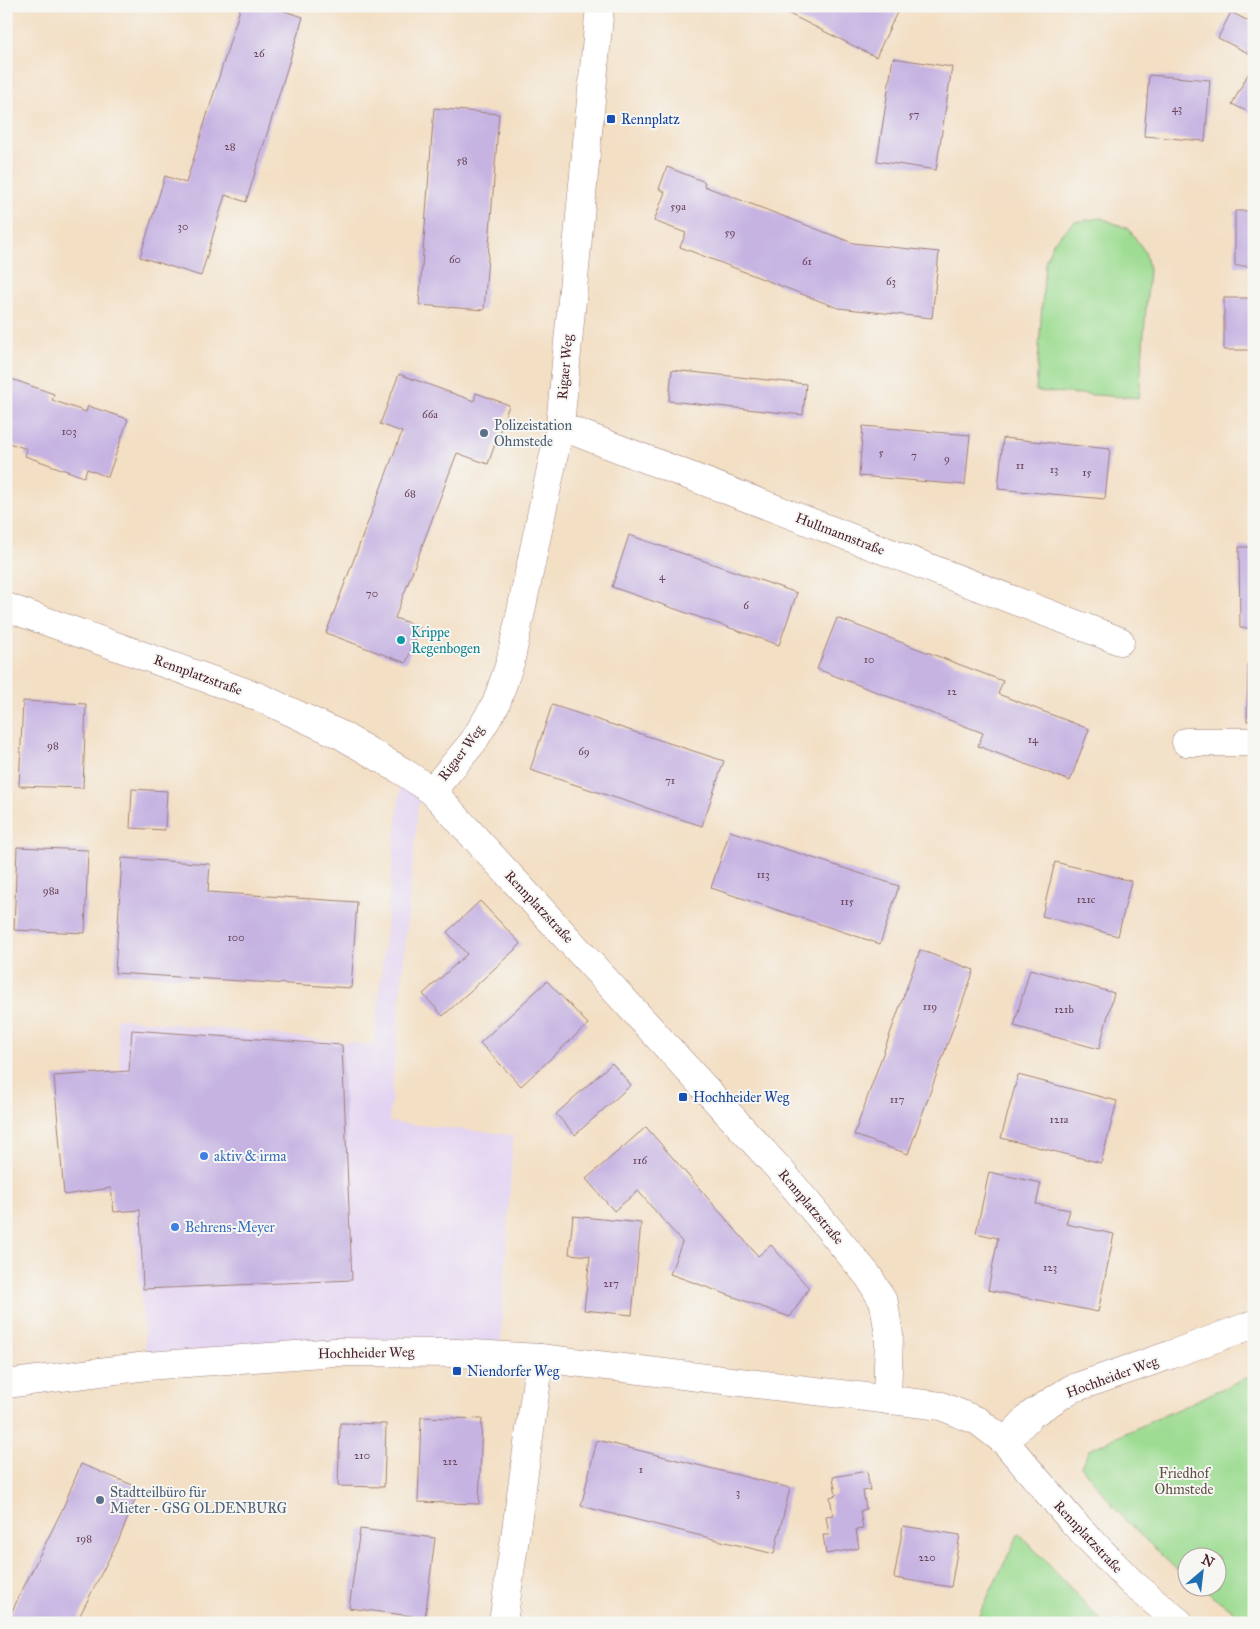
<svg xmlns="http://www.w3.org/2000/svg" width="1260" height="1629" font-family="'IM FELL Great Primer',serif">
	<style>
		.built { fill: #e3d3f2 }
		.green { fill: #9ddc92; stroke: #747e5e }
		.building { fill: #c6b3e2 }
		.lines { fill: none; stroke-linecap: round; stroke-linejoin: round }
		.street-casing { stroke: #9e7f78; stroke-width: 29 }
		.street { stroke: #fff; stroke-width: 28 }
		.transit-dot { fill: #1a4fb4; stroke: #f6f6f2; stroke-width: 2 }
		.service-dot { fill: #5c6f8a; stroke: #f6f6f2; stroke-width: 2 }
		.culture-dot { fill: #0f9aa8; stroke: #f6f6f2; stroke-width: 2 }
		.shop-dot { fill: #3f7fe0; stroke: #f6f6f2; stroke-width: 2 }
		.labels { text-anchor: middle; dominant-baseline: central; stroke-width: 4; stroke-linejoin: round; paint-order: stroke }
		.number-label { font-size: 11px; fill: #694459 }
		.transit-label { font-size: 14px; fill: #164399; stroke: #f6f6f2; text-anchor: start }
		.street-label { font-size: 14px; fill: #4a1f2b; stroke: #f6f6f2 }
		.service-label { font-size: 14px; fill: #4e5e75; stroke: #f6f6f2; text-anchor: start }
		.culture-label { font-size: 14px; fill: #0d838f; stroke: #f6f6f2; text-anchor: start }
		.shop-label { font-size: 14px; fill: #366cbe; stroke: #f6f6f2; text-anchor: start }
		.park-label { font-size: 14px; fill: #5f4e45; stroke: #f6f6f2 }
	</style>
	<rect width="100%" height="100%" fill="#f6f6f2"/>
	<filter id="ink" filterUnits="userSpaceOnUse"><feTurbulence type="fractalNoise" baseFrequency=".02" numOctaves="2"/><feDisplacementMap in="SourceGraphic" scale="10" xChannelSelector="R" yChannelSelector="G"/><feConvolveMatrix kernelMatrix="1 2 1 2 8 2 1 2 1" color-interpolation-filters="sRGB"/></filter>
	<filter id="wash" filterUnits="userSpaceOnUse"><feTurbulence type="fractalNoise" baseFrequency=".0096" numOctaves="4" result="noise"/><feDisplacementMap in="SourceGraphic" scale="20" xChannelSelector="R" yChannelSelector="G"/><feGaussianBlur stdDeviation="1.12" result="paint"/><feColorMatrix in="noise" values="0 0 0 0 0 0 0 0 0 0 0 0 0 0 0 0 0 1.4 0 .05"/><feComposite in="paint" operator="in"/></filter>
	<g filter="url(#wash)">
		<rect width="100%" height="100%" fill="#f3dfc4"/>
		<!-- built -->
		<polygon class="built" points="402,771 432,791 418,805 389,1122 513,1135 500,1355 147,1366 116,1018 374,1045"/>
		<!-- green -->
		<g class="green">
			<polygon points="1101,218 1129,229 1145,252 1149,269 1139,398 1036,391 1045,262 1054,241 1074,222"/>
			<polygon points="1254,1374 1254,1623 1253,1623 1243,1618 1200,1587 1218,1586 1218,1556 1188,1556 1187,1578 1178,1571 1124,1519 1081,1466 1089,1450"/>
			<polygon points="1019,1533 1103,1623 975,1623"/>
		</g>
		<g id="blocks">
			<!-- building -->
			<g class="building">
				<polygon points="241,6 269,6 303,17 246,202 225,195 201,276 140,257 165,176 186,183"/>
				<polygon points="773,6 900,6 876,57"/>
				<polygon points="1231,12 1254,24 1254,56 1218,38"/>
				<polygon points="893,58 952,67 936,170 877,161"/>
				<polygon points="1254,63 1254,115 1232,104"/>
				<polygon points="1149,75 1210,80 1205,141 1144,136"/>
				<polygon points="434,108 499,114 484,310 419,305"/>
				<polygon points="667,167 705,182 704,186 853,243 939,252 932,318 838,308 680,247 686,233 654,221 665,192 659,189"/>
				<rect x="1235" y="211" width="19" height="55"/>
				<rect x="1224" y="298" width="30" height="52"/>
				<polygon points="672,370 806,384 803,415 669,401"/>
				<polygon points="399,374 474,401 476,393 509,405 488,464 457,453 395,618 420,627 406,663 326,633 402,432 380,424"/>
				<polygon points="6,377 54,394 52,400 86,412 88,406 128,419 108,477 87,469 84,477 25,456 27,449 6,442"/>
				<polygon points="863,426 970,435 965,485 859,476"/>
				<polygon points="1003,438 1110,449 1105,499 998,489"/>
				<polygon points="1251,449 1254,449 1254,506 1250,506"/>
				<polygon points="629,535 797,593 779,645 612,587"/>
				<polygon points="1239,547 1254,547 1254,628 1240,628"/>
				<polygon points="837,618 1003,681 998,694 1089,729 1070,781 978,746 983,733 817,669"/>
				<polygon points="1248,662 1254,662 1254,721 1247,721"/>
				<polygon points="23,701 86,704 83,788 19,786"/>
				<polygon points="552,705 724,761 702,826 530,770"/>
				<polygon points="132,789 167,791 165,830 130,828"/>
				<polygon points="730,831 899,886 880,944 711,888"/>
				<polygon points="17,847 88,850 85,933 14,930"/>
				<polygon points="122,858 210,864 208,892 357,902 351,988 115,973"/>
				<polygon points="1055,862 1131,881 1118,936 1042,916"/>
				<polygon points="480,901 521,944 443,1016 423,994 467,954 447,932"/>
				<polygon points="920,950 974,970 908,1154 854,1135"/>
				<polygon points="1030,969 1114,993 1099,1049 1014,1026"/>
				<polygon points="547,981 588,1024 521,1086 480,1043"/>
				<polygon points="132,1030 342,1045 352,1280 143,1289 140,1210 114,1212 111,1188 64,1195 54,1076 129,1071"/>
				<polygon points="612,1063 631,1085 575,1135 556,1114"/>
				<polygon points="1018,1075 1117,1101 1101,1163 1001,1138"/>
				<polygon points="646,1127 758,1256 771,1245 809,1288 790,1317 670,1274 682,1242 638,1191 614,1211 586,1179"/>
				<polygon points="989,1172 1041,1183 1036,1204 1070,1210 1066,1224 1114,1234 1098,1312 988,1290 998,1238 976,1233"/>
				<polygon points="573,1216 641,1223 632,1315 584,1310 590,1256 569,1254"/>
				<polygon points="421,1417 482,1419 479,1504 418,1502"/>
				<polygon points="340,1423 386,1424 384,1487 338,1486"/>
				<polygon points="597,1440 790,1488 774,1554 581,1506"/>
				<polygon points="81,1464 140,1488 119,1539 76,1623 6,1623 62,1510"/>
				<polygon points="867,1471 870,1490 863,1491 866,1509 860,1511 863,1529 856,1530 859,1548 826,1554 823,1535 829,1535 826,1516 833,1515 830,1497 836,1495 833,1477"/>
				<polygon points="903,1526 960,1535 951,1587 894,1578"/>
				<polygon points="360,1529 435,1538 425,1618 453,1623 411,1623 412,1616 349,1608"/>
			</g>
		</g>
	</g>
	<g filter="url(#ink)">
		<use href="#blocks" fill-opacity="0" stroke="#9e7f78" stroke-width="1"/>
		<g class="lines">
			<defs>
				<g id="street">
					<polyline points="560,426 1120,641"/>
					<polyline points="6,607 259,697 341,735 402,771 432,791 781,1171 869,1277 884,1303 889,1335 887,1400"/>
					<polyline points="1186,742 1254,742"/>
					<polyline points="432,791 473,742 496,704 510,663 560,426 600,6"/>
					<polyline points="6,1384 147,1366 335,1352 457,1353 540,1358 941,1406 978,1421 1005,1442 1072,1521 1131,1582 1180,1623"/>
					<polyline points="1005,1442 1032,1414 1071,1389 1170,1355 1254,1324"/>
					<polyline points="503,1623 540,1358"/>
				</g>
			</defs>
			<!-- street casing -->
			<use href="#street" class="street-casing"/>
			<!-- street -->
			<use href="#street" class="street"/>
		</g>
	</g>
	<!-- markers -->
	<g class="transit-dot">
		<rect x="606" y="114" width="10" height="10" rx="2.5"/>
		<rect x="678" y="1092" width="10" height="10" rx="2.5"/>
		<rect x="452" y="1366" width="10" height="10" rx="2.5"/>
	</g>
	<g class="service-dot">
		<circle cx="484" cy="433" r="5"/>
		<circle cx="100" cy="1500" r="5"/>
	</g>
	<circle class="culture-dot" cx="401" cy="640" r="5"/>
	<g class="shop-dot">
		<circle cx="204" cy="1156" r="5"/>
		<circle cx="175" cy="1227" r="5"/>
	</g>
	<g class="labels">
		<!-- number labels -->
		<g class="number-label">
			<text x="259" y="53">26</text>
			<text x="1177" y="108">43</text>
			<text x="914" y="114">57</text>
			<text x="230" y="146">28</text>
			<text x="462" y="160">58</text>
			<text x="678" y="206">59a</text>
			<text x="183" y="226">30</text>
			<text x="730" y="232">59</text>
			<text x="455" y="259">60</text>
			<text x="807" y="261">61</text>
			<text x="891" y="281">63</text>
			<text x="430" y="414">66a</text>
			<text x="69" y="431">103</text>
			<text x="881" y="452">5</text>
			<text x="914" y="455">7</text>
			<text x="947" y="458">9</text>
			<text x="1020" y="465">11</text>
			<text x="1054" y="469">13</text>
			<text x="1087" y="472">15</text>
			<text x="410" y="493">68</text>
			<text x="662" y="576">4</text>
			<text x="372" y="593">70</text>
			<text x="746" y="605">6</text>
			<text x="869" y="659">10</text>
			<text x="952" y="691">12</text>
			<text x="1033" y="739">14</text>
			<text x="53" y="745">98</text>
			<text x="584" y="751">69</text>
			<text x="670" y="780">71</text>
			<text x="763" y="874">113</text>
			<text x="51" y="890">98a</text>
			<text x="1086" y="899">121c</text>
			<text x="847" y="901">115</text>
			<text x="236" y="937">100</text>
			<text x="930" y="1006">119</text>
			<text x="1064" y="1009">121b</text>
			<text x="897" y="1099">117</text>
			<text x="1059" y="1119">121a</text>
			<text x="640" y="1160">116</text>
			<text x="1050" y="1267">123</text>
			<text x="611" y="1283">217</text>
			<text x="362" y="1455">210</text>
			<text x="450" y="1461">212</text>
			<text x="641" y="1469">1</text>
			<text x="738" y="1492">3</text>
			<text x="84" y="1538">198</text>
			<text x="927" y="1557">220</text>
		</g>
		<!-- transit labels -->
		<g class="transit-label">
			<text x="621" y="119">Rennplatz</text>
			<text x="693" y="1097">Hochheider Weg</text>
			<text x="467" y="1371">Niendorfer Weg</text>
		</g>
		<!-- street labels -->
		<g class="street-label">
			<text transform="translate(565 367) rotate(-85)">Rigaer Weg</text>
			<text transform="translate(840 534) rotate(21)">Hullmannstraße</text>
			<text transform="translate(198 675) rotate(20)">Rennplatzstraße</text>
			<text transform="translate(461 753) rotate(-53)">Rigaer Weg</text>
			<text transform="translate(539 907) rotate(47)">Rennplatzstraße</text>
			<text transform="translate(811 1207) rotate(50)">Rennplatzstraße</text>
			<text transform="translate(366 1353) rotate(-1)">Hochheider Weg</text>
			<text transform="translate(1112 1377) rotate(-20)">Hochheider Weg</text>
			<text transform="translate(1088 1537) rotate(47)">Rennplatzstraße</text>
		</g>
		<!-- service labels -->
		<g class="service-label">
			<text x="494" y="425">Polizeistation<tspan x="494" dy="16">Ohmstede</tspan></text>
			<text x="110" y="1492">Stadtteilbüro für<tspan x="110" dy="16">Mieter - GSG OLDENBURG</tspan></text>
		</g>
		<!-- culture labels -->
		<g class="culture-label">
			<text x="411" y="632">Krippe<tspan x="411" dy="16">Regenbogen</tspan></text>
		</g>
		<!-- shop labels -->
		<g class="shop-label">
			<text x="214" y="1156">aktiv &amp; irma</text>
			<text x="185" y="1227">Behrens-Meyer</text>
		</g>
		<!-- park labels -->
		<g class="park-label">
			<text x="1184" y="1473">Friedhof<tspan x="1184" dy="16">Ohmstede</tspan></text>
		</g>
	</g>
	<!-- margin -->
	<rect width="1260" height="1629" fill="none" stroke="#f6f6f2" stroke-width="25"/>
	<!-- north arrow -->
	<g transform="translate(1202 1572) rotate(28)"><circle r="24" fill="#f6f6f2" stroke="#b1a0a2"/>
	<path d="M0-4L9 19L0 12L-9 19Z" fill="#1f6fb2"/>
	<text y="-8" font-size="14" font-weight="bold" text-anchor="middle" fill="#4a1f2b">N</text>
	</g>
</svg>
